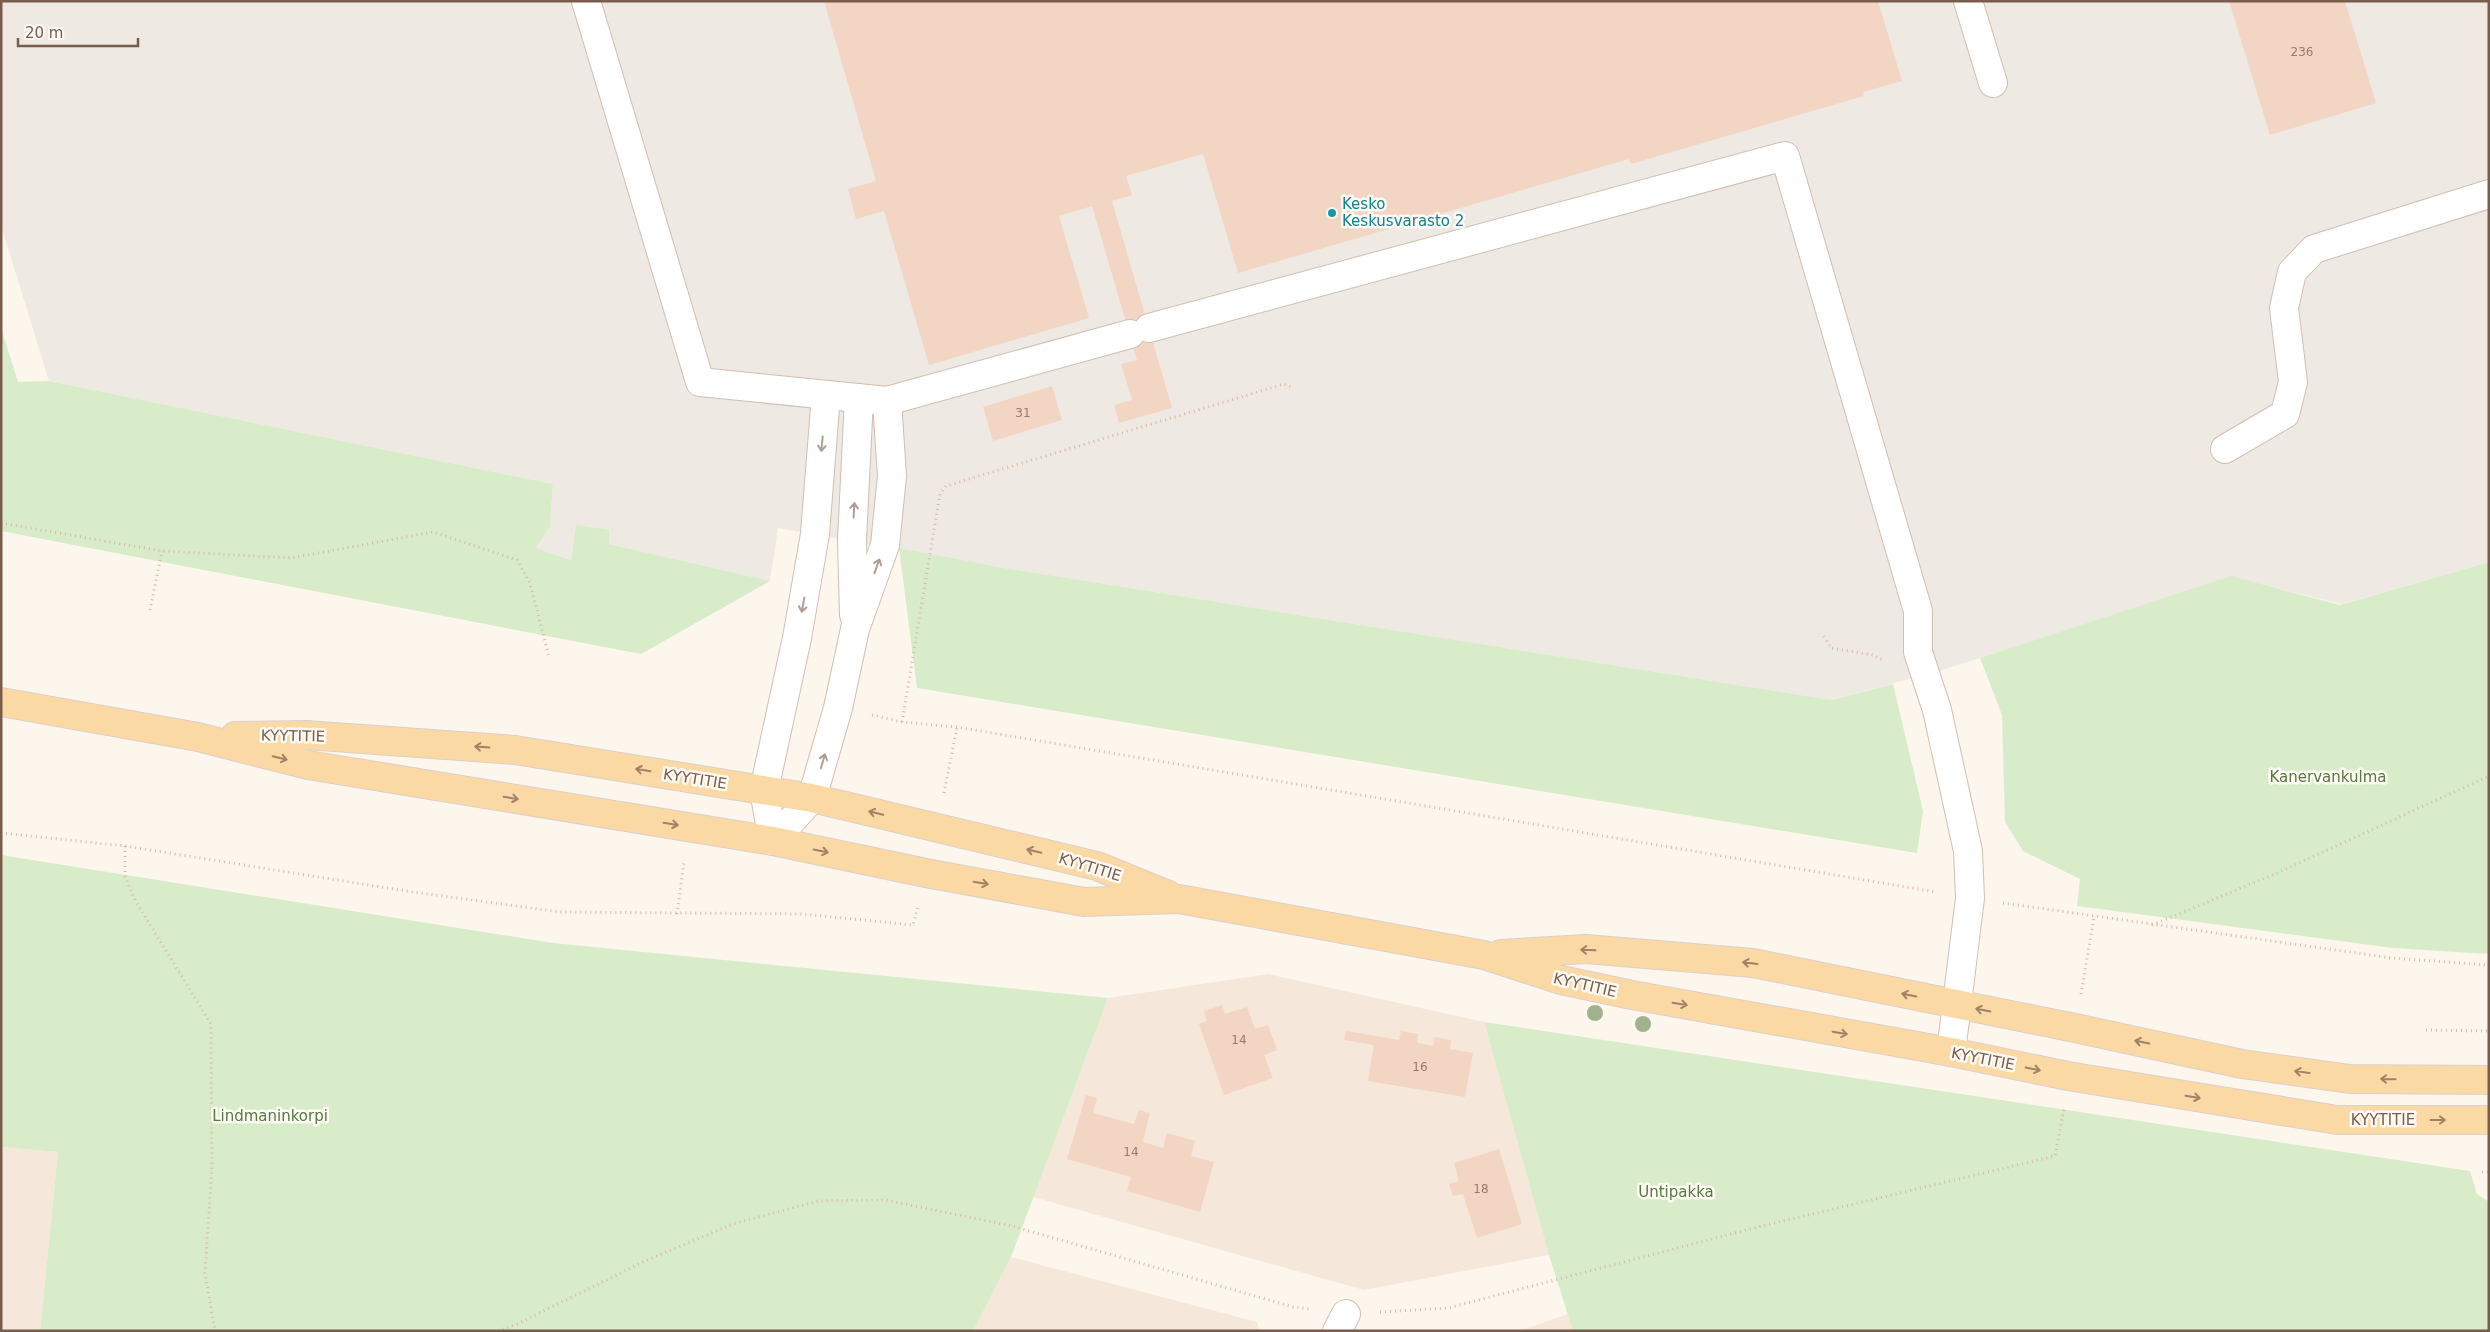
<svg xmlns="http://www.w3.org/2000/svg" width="2490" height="1332" font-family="'DejaVu Sans',sans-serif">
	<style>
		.residential { fill: #f5e8da }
		.industrial { fill: #efe9e4 }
		.green { fill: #d8ecc9 }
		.building { fill: #f3d5c3 }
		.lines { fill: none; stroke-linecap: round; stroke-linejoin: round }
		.minor-casing { stroke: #d1beb0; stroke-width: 30 }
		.major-casing { stroke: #dad1cd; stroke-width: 30 }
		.path { stroke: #d9b8a5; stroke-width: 3; stroke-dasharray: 1 4; stroke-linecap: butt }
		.minor { stroke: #fff; stroke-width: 28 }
		.major { stroke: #fbd9a5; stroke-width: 28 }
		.tree { fill: #a0b28e }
		.oneway { stroke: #af9d94 }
		.oneway2 { stroke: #a18267 }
		.culture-dot { fill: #0f9aa8; stroke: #fffaf3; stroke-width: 2 }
		.labels { text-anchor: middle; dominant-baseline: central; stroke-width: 5; stroke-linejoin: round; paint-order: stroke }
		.number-label { font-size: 12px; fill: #987a6a }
		.culture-label { font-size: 15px; fill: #0d838f; stroke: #fffaf3; text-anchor: start }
		.street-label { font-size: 15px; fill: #7a5c4d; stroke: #fffaf3 }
		.park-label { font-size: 15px; fill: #537a41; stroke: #fffaf3 }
	</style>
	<rect width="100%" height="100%" fill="#fdf6ec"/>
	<!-- residential -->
	<g class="residential">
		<polygon points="1268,974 1484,1022 1549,1255 1364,1290 1033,1197 1108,998"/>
		<polygon points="1,1147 58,1152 40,1331 1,1331"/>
		<polygon points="1011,1257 1257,1322 1260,1331 973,1331"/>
		<polygon points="1568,1314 1573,1331 1520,1331"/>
	</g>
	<!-- industrial -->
	<polygon class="industrial" points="1,1 2489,1 2489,562 2342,604 2231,577 1942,670 1832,700 998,567 778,528 770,581 609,544 576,525 571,560 536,548 550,526 553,484 49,381 1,225"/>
	<!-- green -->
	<g class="green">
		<polygon points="1,328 18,382 49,381 553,484 550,526 536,548 571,560 576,525 609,530 609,544 770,581 641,654 1,531"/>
		<polygon points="899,548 998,567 1832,700 1893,684 1923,811 1917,853 917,688"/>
		<polygon points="2489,562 2489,954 2393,948 2077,906 2080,879 2023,851 2005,822 2002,715 1980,658 2231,576 2340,605"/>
		<polygon points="1,855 553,943 1108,998 1011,1257 973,1331 40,1331 58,1152 1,1147"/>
		<polygon points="1484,1022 2470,1171 2477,1194 2489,1202 2489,1331 1573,1331 1549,1255"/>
	</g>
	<!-- building -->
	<g class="building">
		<polygon points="824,1 1878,1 1902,81 1863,92 1864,96 1631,164 1629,159 1238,273 1203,154 1126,176 1132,195 1112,201 1172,408 1119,423 1114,405 1132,400 1121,364 1137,360 1092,206 1059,216 1089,318 929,365 884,211 856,219 848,189 876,181"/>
		<polygon points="2229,1 2345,1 2376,103 2270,135"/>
		<polygon points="1052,386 1062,420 993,441 983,407"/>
		<polygon points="1222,1005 1225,1014 1247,1007 1255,1029 1268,1025 1277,1050 1264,1055 1273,1078 1224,1095 1199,1024 1207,1021 1204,1011"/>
		<polygon points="1346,1031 1399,1040 1401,1031 1418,1034 1417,1043 1433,1046 1435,1037 1451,1040 1450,1049 1473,1053 1465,1097 1368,1081 1374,1045 1344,1040"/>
		<polygon points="1086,1095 1097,1098 1093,1113 1134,1124 1139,1110 1150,1113 1143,1142 1163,1148 1167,1133 1195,1141 1191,1156 1214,1162 1200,1212 1127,1191 1131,1177 1067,1159"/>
		<polygon points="1499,1149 1522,1224 1477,1238 1463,1194 1453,1196 1449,1184 1459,1181 1454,1163"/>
	</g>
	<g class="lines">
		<defs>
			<g id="minor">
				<polyline points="586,1 700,382 887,401 1130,334"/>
				<polyline points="1968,1 1993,83"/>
				<polyline points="1149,328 1785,156 1918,611 1918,652 1937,710 1968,851 1970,898 1951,1052"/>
				<polyline points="826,395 815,534 797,638 764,790 773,841 812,798 838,708 855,629 885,545 892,476 887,401"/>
				<polyline points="2225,449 2285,414 2293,382 2284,308 2292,272 2314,249 2489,194"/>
				<polyline points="854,615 852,540 859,398"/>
				<polyline points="1337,1331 1346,1314"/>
			</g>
			<g id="major">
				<polyline points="1,702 198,737 308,765 773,841 926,873 1084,902 1179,899 1484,955 1561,980 1632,995 1951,1052 2068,1076 2337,1120 2489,1120"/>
				<polyline points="235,736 306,735 515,750 812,798 1097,866 1168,895"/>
				<polyline points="1501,954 1586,949 1753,963 2075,1028 2242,1064 2350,1079 2489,1080"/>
			</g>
		</defs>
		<!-- minor casing -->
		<use href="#minor" class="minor-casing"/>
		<!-- major casing -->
		<use href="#major" class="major-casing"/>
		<!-- path -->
		<g class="path">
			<polyline points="1,523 162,551 291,558 433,532 517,560 530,583 549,657"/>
			<polyline points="150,610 162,551"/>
			<polyline points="1824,636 1831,648 1873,655 1883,660"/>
			<polyline points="872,715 902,722 957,727 1936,892"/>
			<polyline points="902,722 940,494 946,486 1284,384 1292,387"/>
			<polyline points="944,793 957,727"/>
			<polyline points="1,833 125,846 406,891 560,912 802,914 913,925 918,906"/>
			<polyline points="125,846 125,876 135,900 211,1024 212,1166 205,1273 215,1331"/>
			<polyline points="2003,903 2392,958 2489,965"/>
			<polyline points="677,914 684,862"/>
			<polyline points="2152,925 2275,874 2489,776"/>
			<polyline points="2081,994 2094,917"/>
			<polyline points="2426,1030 2489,1031"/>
			<polyline points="2482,1172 2489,1172"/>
			<polyline points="1380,1312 1448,1308 1758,1227 2055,1156 2064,1109"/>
			<polyline points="498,1331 517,1324 645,1261 733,1224 818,1201 885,1200 1012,1226 1293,1307 1309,1309"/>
		</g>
		<!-- minor -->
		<use href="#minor" class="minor"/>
		<!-- major -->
		<use href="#major" class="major"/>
	</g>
	<!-- trees -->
	<g class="tree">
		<circle cx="1595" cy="1013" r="8"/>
		<circle cx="1643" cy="1024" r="8"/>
	</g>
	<!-- one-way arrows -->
	<defs><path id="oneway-shaft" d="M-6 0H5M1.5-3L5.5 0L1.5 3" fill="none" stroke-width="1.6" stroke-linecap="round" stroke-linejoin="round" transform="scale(1.25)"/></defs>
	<g class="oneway">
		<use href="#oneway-shaft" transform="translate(822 444) rotate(95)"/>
		<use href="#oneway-shaft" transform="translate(854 510) rotate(-87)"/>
		<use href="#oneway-shaft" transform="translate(877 566) rotate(-70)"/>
		<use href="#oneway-shaft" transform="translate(803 605) rotate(100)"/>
		<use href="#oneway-shaft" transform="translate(823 761) rotate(-74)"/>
	</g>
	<g class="oneway2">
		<use href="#oneway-shaft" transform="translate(482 747) rotate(-176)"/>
		<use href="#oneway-shaft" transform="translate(280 758) rotate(14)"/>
		<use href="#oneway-shaft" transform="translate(643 770) rotate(-171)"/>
		<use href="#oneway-shaft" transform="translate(511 798) rotate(9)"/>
		<use href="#oneway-shaft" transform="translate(876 813) rotate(-166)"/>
		<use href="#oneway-shaft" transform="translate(671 824) rotate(9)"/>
		<use href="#oneway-shaft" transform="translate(821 851) rotate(12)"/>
		<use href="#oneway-shaft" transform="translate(1034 851) rotate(-167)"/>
		<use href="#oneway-shaft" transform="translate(981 883) rotate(10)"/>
		<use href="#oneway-shaft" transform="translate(1588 950) rotate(-178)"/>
		<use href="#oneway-shaft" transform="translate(1750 963) rotate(-173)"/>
		<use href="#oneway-shaft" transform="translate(1909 995) rotate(-168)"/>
		<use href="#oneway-shaft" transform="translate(1680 1004) rotate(10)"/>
		<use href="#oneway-shaft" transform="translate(1983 1010) rotate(-169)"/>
		<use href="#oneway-shaft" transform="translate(1840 1033) rotate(10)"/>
		<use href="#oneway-shaft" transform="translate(2142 1042) rotate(-168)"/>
		<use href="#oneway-shaft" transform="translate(2033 1069) rotate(12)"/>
		<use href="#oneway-shaft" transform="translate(2302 1072) rotate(-172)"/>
		<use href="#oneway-shaft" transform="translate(2388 1079) rotate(-179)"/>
		<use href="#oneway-shaft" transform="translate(2193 1097) rotate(9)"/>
		<use href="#oneway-shaft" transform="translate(2438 1120)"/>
	</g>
	<!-- markers -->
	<circle class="culture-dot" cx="1332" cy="213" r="5"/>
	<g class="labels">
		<!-- number labels -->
		<g class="number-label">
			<text x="2302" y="52">236</text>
			<text x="1023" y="413">31</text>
			<text x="1239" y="1040">14</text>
			<text x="1420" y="1067">16</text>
			<text x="1131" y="1152">14</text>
			<text x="1481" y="1189">18</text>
		</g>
		<!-- culture labels -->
		<g class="culture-label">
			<text x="1342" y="204">Kesko<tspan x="1342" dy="17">Keskusvarasto 2</tspan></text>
		</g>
		<!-- street labels -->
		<g class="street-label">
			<text transform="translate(293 736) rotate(1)">KYYTITIE</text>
			<text transform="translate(695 779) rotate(9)">KYYTITIE</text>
			<text transform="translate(1090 867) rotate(17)">KYYTITIE</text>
			<text transform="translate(1585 985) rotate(13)">KYYTITIE</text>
			<text transform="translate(1983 1059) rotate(11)">KYYTITIE</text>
			<text x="2383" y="1120">KYYTITIE</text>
		</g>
		<!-- park labels -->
		<g class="park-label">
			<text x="2328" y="777">Kanervankulma</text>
			<text x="270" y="1116">Lindmaninkorpi</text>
			<text x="1676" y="1192">Untipakka</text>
		</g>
	</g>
	<!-- border -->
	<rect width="2490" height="1332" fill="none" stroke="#7a5c4d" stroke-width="5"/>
	<!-- scale -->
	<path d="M18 38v8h120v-8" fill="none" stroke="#7a5c4d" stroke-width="2.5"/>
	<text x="25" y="38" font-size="15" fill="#7a5c4d" stroke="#fffaf3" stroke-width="4" paint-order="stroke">20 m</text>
</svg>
